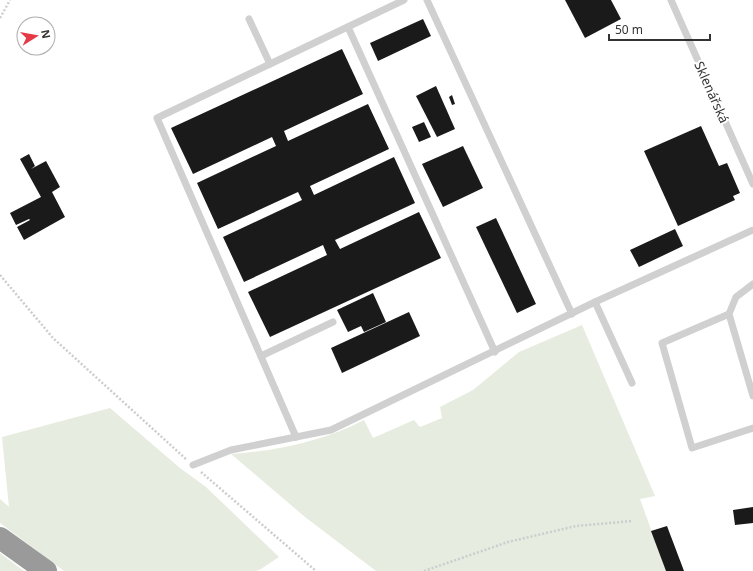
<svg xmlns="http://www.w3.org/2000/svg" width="753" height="571" font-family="'Noto Sans',sans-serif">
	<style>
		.green { fill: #e6ecdf }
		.building { fill: #1a1a1a }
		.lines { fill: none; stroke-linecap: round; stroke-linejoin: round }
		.path { stroke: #cdcdcd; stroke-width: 2.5; stroke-dasharray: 2 2; stroke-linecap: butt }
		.service { stroke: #d0d0d0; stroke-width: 7 }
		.motorway { stroke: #9a9a9a; stroke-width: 22 }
		.labels { text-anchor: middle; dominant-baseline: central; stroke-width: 4; stroke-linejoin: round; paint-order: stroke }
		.street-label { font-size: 13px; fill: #333; stroke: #fff }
	</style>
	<rect width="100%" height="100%" fill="#fff"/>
	<!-- green -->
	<g class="green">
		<path d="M582,325l73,171 -15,3 26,72h-290l-71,-54 -74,-63c45,-3 93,-13 133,-34l9,18 41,-18 6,7 22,-9 -2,-11 33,-17 46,-38z"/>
		<polygon points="110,408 180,468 206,487 279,557 261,569 256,571 64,571 0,523 0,499 9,507 2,437"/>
		<polygon points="0,553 24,571 0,571"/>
	</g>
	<!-- building -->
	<g class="building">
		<polygon points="565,0 611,0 621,19 585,38"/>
		<polygon points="423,19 431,36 378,61 370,43"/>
		<polygon points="342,49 363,94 284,131 288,141 368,104 389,149 310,186 314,195 394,157 415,203 335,240 340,249 419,212 441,258 270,337 248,292 327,255 323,245 244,282 223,237 302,200 298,192 218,229 197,183 276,146 272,137 193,174 171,128"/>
		<polygon points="436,86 455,129 437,137 416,96"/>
		<polygon points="452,95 455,104 452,105 449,97"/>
		<polygon points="424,122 431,137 419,142 412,127"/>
		<polygon points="701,126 719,166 727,163 740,193 733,196 735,200 678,226 644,151"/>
		<polygon points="463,146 483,188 443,207 422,164"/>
		<polygon points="29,154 35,166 31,169 46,161 60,187 52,192 65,217 24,240 17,227 30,220 29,219 16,225 10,213 41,197 20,159"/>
		<polygon points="496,218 536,304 517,313 476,227"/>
		<polygon points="675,229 683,246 639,267 630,250"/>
		<polygon points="373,293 386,322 364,332 361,326 348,332 337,310"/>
		<polygon points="409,312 420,336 342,373 331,348"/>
		<polygon points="753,507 753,523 735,525 733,510"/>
		<polygon points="667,526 684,571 666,571 651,531"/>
	</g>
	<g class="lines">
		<!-- path -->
		<g class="path">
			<polyline points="0,18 10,0"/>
			<polyline points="0,275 53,338 187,460"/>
			<polyline points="201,472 316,571"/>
			<polyline points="424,571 508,542 576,526 632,521"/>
		</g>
		<!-- service -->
		<g class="service">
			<polyline points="427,0 572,314"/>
			<polyline points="671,0 753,184"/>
			<polyline points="249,19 270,64 404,0"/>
			<polyline points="348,27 495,352"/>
			<polyline points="270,64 157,118 296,437"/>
			<polyline points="753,284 736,297 729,314 753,396"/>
			<polyline points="595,302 632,383"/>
			<polyline points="729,314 662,343 692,448 753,428"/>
			<polyline points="261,356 333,322"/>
			<polyline points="193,465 231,450 331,430 595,302 753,230"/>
		</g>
		<!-- motorway -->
		<polyline class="motorway" points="0,538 46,571"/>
	</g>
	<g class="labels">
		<!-- street labels -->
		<g class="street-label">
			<text transform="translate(712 92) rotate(66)">Sklenářská</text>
		</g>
	</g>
	<!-- north arrow -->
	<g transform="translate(36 36) rotate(79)"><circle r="19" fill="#ffffff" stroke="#adadad"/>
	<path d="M0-3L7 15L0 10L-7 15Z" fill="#e63946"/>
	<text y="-6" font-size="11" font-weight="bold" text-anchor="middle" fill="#333333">N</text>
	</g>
	<!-- scale -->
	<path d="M609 34v6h101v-6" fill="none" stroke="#333333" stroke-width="2"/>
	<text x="615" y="34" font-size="12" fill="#333333" stroke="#ffffff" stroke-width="3" paint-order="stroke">50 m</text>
</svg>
